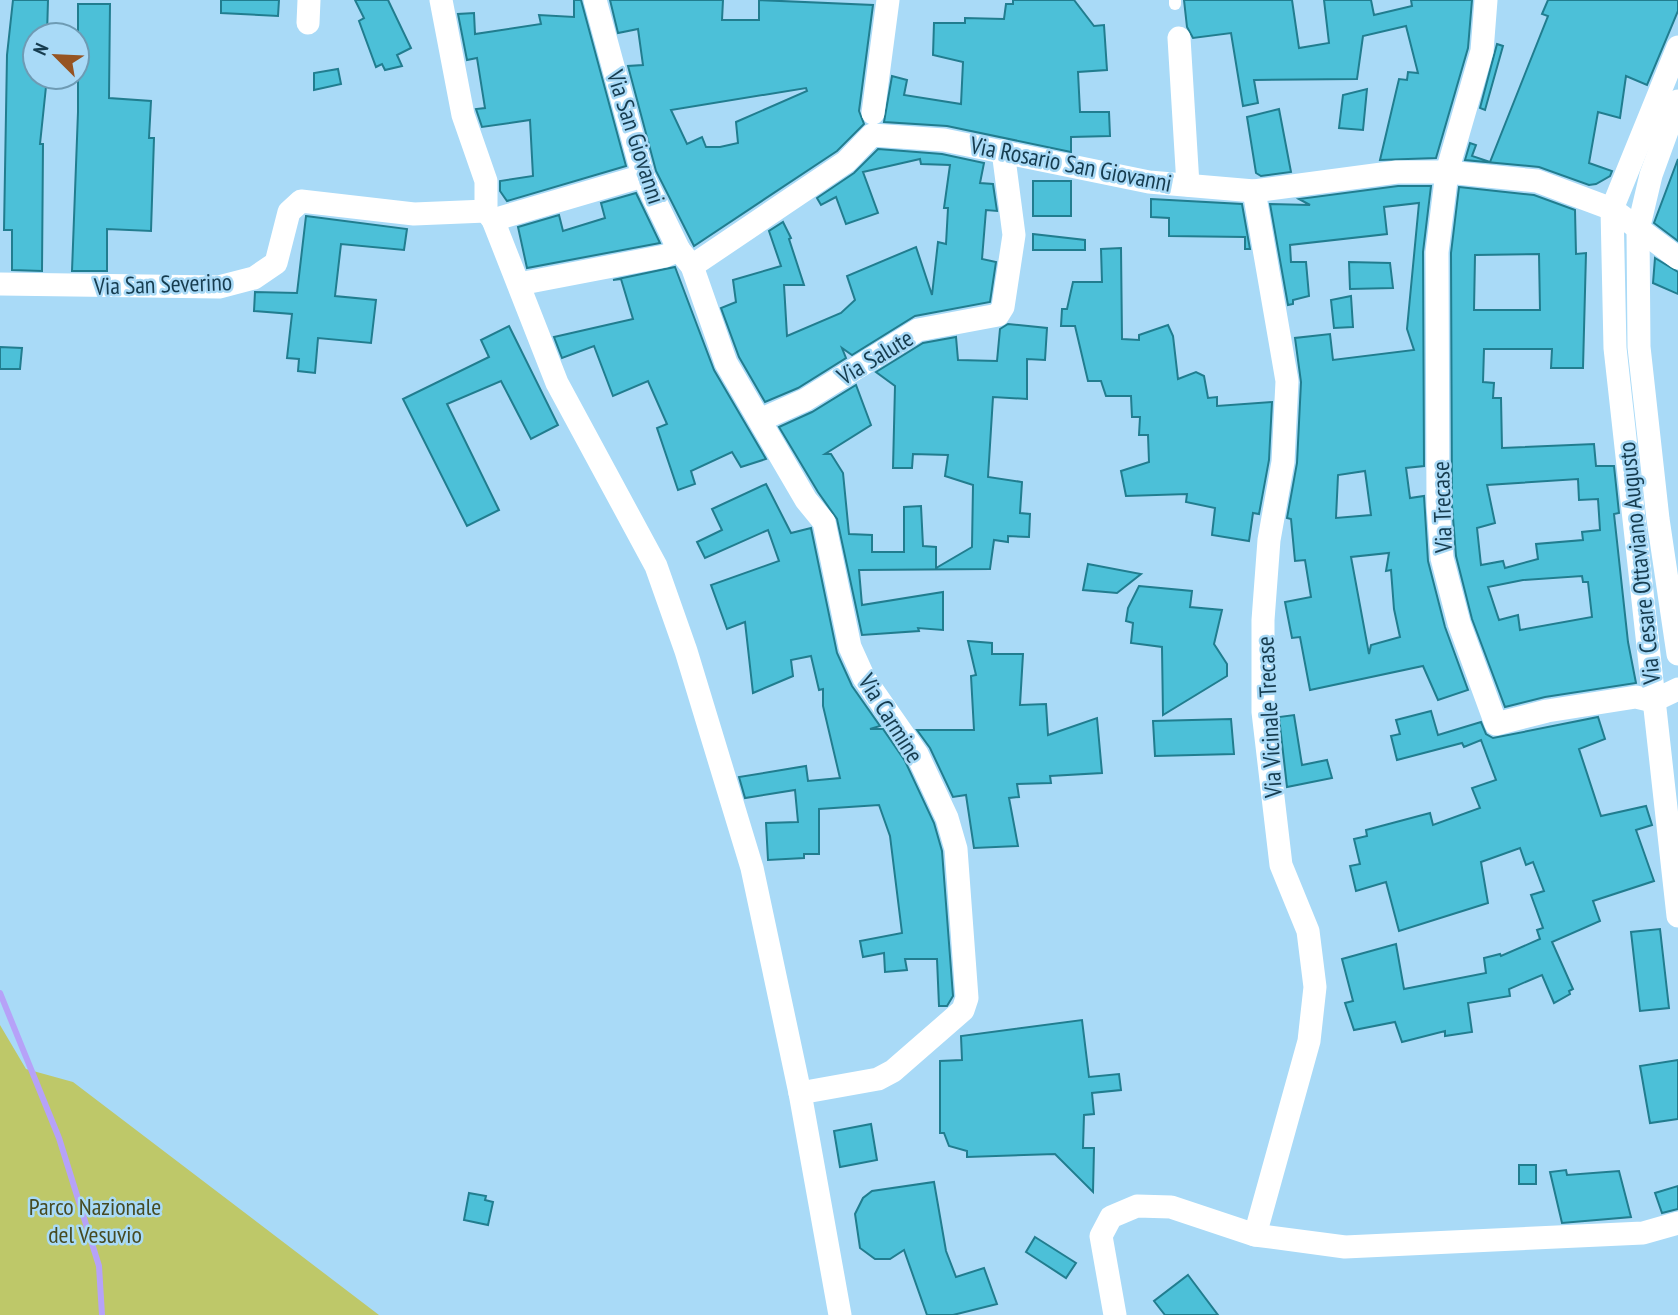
<svg xmlns="http://www.w3.org/2000/svg" width="1678" height="1315" font-family="'PT Sans Narrow',sans-serif">
	<style>
		.green { fill: #bec869 }
		.lines { fill: none; stroke-linecap: round; stroke-linejoin: round }
		.stream { stroke: #b6a2f8; stroke-width: 6 }
		.building { fill: #4cc0d8; stroke: #217d8f; stroke-width: 2; fill-rule: evenodd }
		.lane { stroke: #fff; stroke-width: 12 }
		.street { stroke: #fff; stroke-width: 23 }
		.labels { text-anchor: middle; dominant-baseline: central; stroke-width: 5; stroke-linejoin: round; paint-order: stroke }
		.street-label { font-size: 24px; fill: #163c4f; stroke: #a9daf7 }
		.park-label { font-size: 24px; fill: #464a22; stroke: #a9daf7 }
	</style>
	<rect width="100%" height="100%" fill="#a9daf7"/>
	<!-- green -->
	<polygon class="green" points="0,1025 26,1069 73,1082 379,1315 0,1315"/>
	<g class="lines">
		<!-- stream -->
		<polyline class="stream" points="0,993 59,1138 99,1266 102,1315"/>
	</g>
	<!-- building -->
	<g class="building">
		<polygon points="13,0 48,0 47,35 35,35 35,77 47,77 40,144 43,144 42,271 12,270 12,230 4,230 7,55"/>
		<polygon points="221,0 279,0 278,16 221,13"/>
		<polygon points="355,0 388,0 411,48 397,55 402,66 385,70 382,64 376,67 359,21 364,18"/>
		<polygon points="574,0 581,0 626,166 507,201 500,191 500,181 533,176 530,120 482,127 476,109 485,108 477,58 467,60 458,14 474,13 475,34 541,24 539,15 574,17"/>
		<path d="M610,0h113l-1,20h37v-20l114,5 -14,106 5,13 -27,27 -143,95 -38,-75 -28,-105 15,-1 -5,-36 -20,4zM806,88l1,3 -71,31 2,21 -18,4h-14l-4,-10 -15,7 -16,-34z"/>
		<polygon points="1013,0 1074,0 1094,26 1104,25 1107,70 1078,72 1080,112 1109,112 1110,136 1071,137 1071,152 947,126 884,122 892,76 907,80 904,95 961,104 963,62 933,55 934,23 965,23 965,18 1004,19 1006,4 1013,4"/>
		<polygon points="1184,0 1292,0 1299,48 1329,43 1324,0 1371,0 1374,15 1412,6 1411,0 1472,0 1468,48 1436,158 1380,160 1399,79 1407,80 1408,72 1418,73 1406,26 1363,36 1357,79 1254,80 1258,103 1243,106 1231,33 1193,38 1187,27"/>
		<polygon points="1548,0 1678,0 1678,11 1647,85 1626,76 1620,118 1598,112 1589,163 1612,171 1610,176 1596,184 1589,185 1539,167 1465,160 1470,143 1476,145 1472,156 1490,162 1548,16 1542,14"/>
		<polygon points="78,4 110,4 109,98 151,101 149,138 154,138 151,231 107,229 107,271 72,271 78,112"/>
		<polygon points="1497,44 1503,46 1485,110 1480,108"/>
		<polygon points="338,69 341,84 314,90 314,73"/>
		<polygon points="1367,89 1363,130 1339,128 1343,95"/>
		<polygon points="1279,109 1291,172 1261,176 1256,173 1247,117"/>
		<polygon points="878,149 942,154 984,163 980,183 993,184 997,211 986,210 982,259 996,262 990,302 915,316 852,355 842,348 846,358 798,388 765,402 739,357 721,308 736,302 733,280 781,266 769,231 783,222 791,238 789,239 804,285 784,285 787,336 841,313 855,300 847,276 916,247 932,295 938,242 946,244 948,208 944,208 950,165 921,164 920,159 863,172 878,213 846,224 836,197 821,205 817,198 854,173"/>
		<polygon points="1678,159 1678,241 1654,223"/>
		<rect x="1033" y="181" width="38" height="35"/>
		<path d="M1398,186h33l-8,66 1,214 -18,2 4,30 14,-2 4,65 17,66 23,63 -30,10 -15,-34 -113,24 -10,-53 -8,1 -7,-36 26,-5 -6,-37 -10,1 -4,-42 -4,-1 10,-55 4,-81 -6,-44 35,-4 3,26 81,-10 -7,-21 12,-126 -35,4 3,27 -97,11 1,17h15l3,34 -16,4v4l-5,1 -18,-101 40,1 -11,-6zM1365,471l6,44 -35,3 2,-43zM1389,553l-3,18 5,-1 3,39 6,28 -29,8 -2,9 -18,-97z"/>
		<path d="M1459,187l75,8 41,15 1,44 10,-1 -3,115h-32l1,-19h-68l-1,33 11,1 -1,15h8l1,50 92,-4 2,22h18l5,47 -5,1 14,128 8,41 -91,14 -40,10 -33,-88 -16,-63 -4,-51 -1,-252zM1539,254l1,56h-66l1,-55zM1578,479l1,21 19,-1 2,31 -18,2 1,8 -47,4 2,15 -33,9 -2,-7 -22,4 -4,-37 18,-5 -8,-38zM1582,576l1,6h5l4,35 -72,13 -2,-15 -19,5 -11,-33 35,-7z"/>
		<polygon points="636,193 660,243 527,268 518,227 559,215 563,231 605,218 601,203"/>
		<polygon points="1151,199 1242,204 1250,249 1245,249 1245,237 1169,236 1169,218 1151,217"/>
		<polygon points="306,216 407,229 404,250 341,244 335,296 376,300 371,343 318,338 315,373 298,371 299,359 287,358 292,314 254,311 255,292 297,293"/>
		<polygon points="1033,234 1085,240 1085,250 1033,250"/>
		<polygon points="1121,248 1122,339 1139,340 1139,335 1168,325 1173,336 1178,379 1196,372 1204,376 1208,398 1217,397 1217,406 1272,402 1269,460 1259,514 1253,513 1249,541 1212,535 1215,508 1186,502 1187,494 1126,496 1121,471 1149,462 1148,435 1139,435 1140,417 1132,417 1131,396 1106,396 1101,381 1088,381 1075,326 1061,326 1062,309 1067,309 1073,282 1102,282 1101,249"/>
		<polygon points="1655,258 1678,272 1678,294 1653,283"/>
		<polygon points="1349,262 1390,263 1393,288 1350,289"/>
		<polygon points="675,267 714,370 766,459 741,467 732,452 691,471 695,484 678,490 657,428 667,424 648,381 613,396 594,346 562,358 554,337 633,319 621,279 613,280"/>
		<polygon points="1351,296 1353,327 1334,328 1331,300"/>
		<polygon points="1008,324 1047,328 1045,360 1027,359 1027,399 993,397 988,477 1022,482 1020,513 1030,514 1029,537 1008,536 1008,542 994,540 990,569 859,570 862,605 943,592 943,630 918,628 919,631 862,635 837,519 818,492 779,427 812,412 856,385 871,425 825,454 831,454 843,473 849,534 872,535 872,552 904,552 904,507 921,506 923,546 936,547 936,568 972,547 973,485 945,476 948,455 913,454 912,468 893,468 895,386 876,372 923,343 956,337 958,360 997,361 1000,329"/>
		<polygon points="509,326 558,425 531,439 501,381 447,404 499,510 467,526 403,399 489,357 481,340"/>
		<polygon points="0,347 22,348 20,369 0,369"/>
		<polygon points="766,484 791,533 811,528 837,653 852,686 880,726 870,729 883,729 905,761 934,823 942,851 953,996 947,1006 939,1006 937,959 905,959 907,970 885,972 884,953 863,957 860,941 902,933 890,836 879,805 819,809 819,854 804,854 804,858 768,860 766,823 798,822 795,790 745,798 739,777 806,766 808,781 840,778 823,706 823,689 819,690 811,656 791,660 793,676 753,693 745,622 727,629 711,585 779,561 768,530 705,558 697,542 722,530 712,509"/>
		<polygon points="1088,564 1141,574 1117,593 1083,590"/>
		<polygon points="1139,586 1192,591 1190,607 1222,610 1214,644 1227,664 1227,676 1163,715 1162,647 1131,643 1133,623 1126,621 1128,608"/>
		<polygon points="968,641 992,643 992,654 1023,654 1020,705 1046,704 1048,735 1097,718 1102,773 1050,776 1051,783 1017,784 1019,797 1009,798 1018,846 974,848 966,795 953,797 930,748 917,730 974,730 971,676 976,675"/>
		<polygon points="1431,711 1438,735 1481,722 1486,734 1493,738 1598,717 1605,739 1579,749 1601,816 1646,806 1652,825 1636,830 1654,881 1593,901 1600,921 1552,942 1573,989 1569,991 1570,994 1554,1003 1542,975 1509,989 1510,996 1468,1003 1472,1032 1445,1036 1445,1031 1402,1042 1395,1022 1354,1030 1345,1003 1353,1001 1342,959 1396,944 1404,989 1486,973 1484,958 1500,954 1501,956 1540,939 1537,930 1543,928 1531,895 1544,891 1533,862 1526,865 1520,848 1481,862 1488,903 1399,931 1386,882 1356,891 1350,866 1360,864 1354,839 1367,836 1366,830 1430,813 1433,825 1480,808 1472,788 1496,780 1481,740 1464,747 1462,743 1397,760 1391,736 1400,734 1396,720"/>
		<polygon points="1294,715 1302,765 1327,760 1332,778 1287,787 1279,717"/>
		<polygon points="1231,719 1234,754 1155,756 1153,721"/>
		<polygon points="1660,929 1669,1008 1640,1011 1631,932"/>
		<polygon points="1082,1020 1089,1077 1119,1074 1121,1090 1092,1093 1094,1114 1084,1115 1083,1148 1094,1148 1093,1192 1055,1154 967,1157 967,1151 949,1146 944,1133 940,1133 940,1061 962,1060 961,1036"/>
		<polygon points="1678,1060 1678,1119 1650,1123 1640,1066"/>
		<polygon points="871,1124 877,1160 840,1167 834,1131"/>
		<rect x="1519" y="1165" width="17" height="19"/>
		<polygon points="1566,1170 1567,1175 1619,1171 1631,1217 1562,1223 1550,1172"/>
		<polygon points="934,1182 946,1251 956,1277 984,1268 997,1304 953,1315 927,1315 904,1250 890,1259 875,1259 860,1248 855,1214 863,1198 872,1191"/>
		<polygon points="1678,1186 1678,1209 1662,1213 1655,1193"/>
		<polygon points="469,1193 486,1196 485,1200 493,1202 488,1225 464,1220"/>
		<polygon points="1035,1237 1076,1263 1066,1278 1026,1252"/>
		<polygon points="1188,1275 1218,1315 1165,1315 1154,1301"/>
	</g>
	<g class="lines">
		<!-- lane -->
		<polyline class="lane" points="1175,0 1175,4"/>
		<!-- street -->
		<g class="street">
			<polyline points="441,0 463,115 486,181 486,211 493,220 557,383 656,566 686,651 752,868 800,1093 840,1315"/>
			<polyline points="595,0 643,176 679,250 692,266 726,363 806,500 824,522 850,647 864,678 917,754 947,818 956,849 967,998 963,1010 893,1071 878,1079 800,1093"/>
			<polyline points="1486,0 1482,51 1447,172 1437,252 1438,506 1442,558 1459,623 1496,724 1547,711 1636,697 1653,701 1678,689"/>
			<polyline points="308,23 309,0"/>
			<polyline points="1179,38 1188,185"/>
			<polyline points="1678,47 1612,209 1615,348 1678,916"/>
			<polyline points="1678,101 1651,175 1638,230 1639,347 1658,519 1678,654"/>
			<polyline points="873,113 888,0"/>
			<polyline points="1254,191 1287,381 1283,462 1269,540 1263,620 1263,712 1281,865 1308,931 1315,987 1309,1041 1255,1235"/>
			<polyline points="493,220 643,176"/>
			<polyline points="692,266 846,162 872,135 944,140 1149,182 1254,191 1397,172 1447,172 1537,181 1612,209 1678,258"/>
			<polyline points="0,284 219,287 254,278 276,263 289,212 301,201 414,214 486,211"/>
			<polyline points="519,284 665,256 679,250"/>
			<polyline points="760,420 805,400 918,330 998,315 1003,307 1014,235 1003,151"/>
			<polyline points="1115,1315 1101,1236 1111,1217 1137,1206 1171,1207 1255,1235 1345,1247 1643,1233 1678,1223"/>
		</g>
	</g>
	<g class="labels">
		<!-- street labels -->
		<g class="street-label">
			<text transform="translate(636 137) rotate(72)">Via San Giovanni</text>
			<text transform="translate(1071 164) rotate(11)">Via Rosario San Giovanni</text>
			<text transform="translate(163 284) rotate(-2)">Via San Severino</text>
			<text transform="translate(875 357) rotate(-31)">Via Salute</text>
			<text transform="translate(1442 507) rotate(-92)">Via Trecase</text>
			<text transform="translate(1639 563) rotate(-96)">Via Cesare Ottaviano Augusto</text>
			<text transform="translate(1269 717) rotate(-93)">Via Vicinale Trecase</text>
			<text transform="translate(891 718) rotate(58)">Via Carmine</text>
		</g>
		<!-- park labels -->
		<g class="park-label">
			<text x="95" y="1206">Parco Nazionale<tspan x="95" dy="28">del Vesuvio</tspan></text>
		</g>
	</g>
	<!-- north arrow -->
	<g transform="translate(56 56) rotate(294)"><circle r="33" fill="#a9daf7" stroke="#6e9bb4" stroke-width="2"/>
	<path d="M0-5L12 26L0 18L-12 26Z" fill="#965422"/>
	<text y="-10" font-size="19" font-weight="bold" text-anchor="middle" fill="#163c4f">N</text>
	</g>
</svg>
